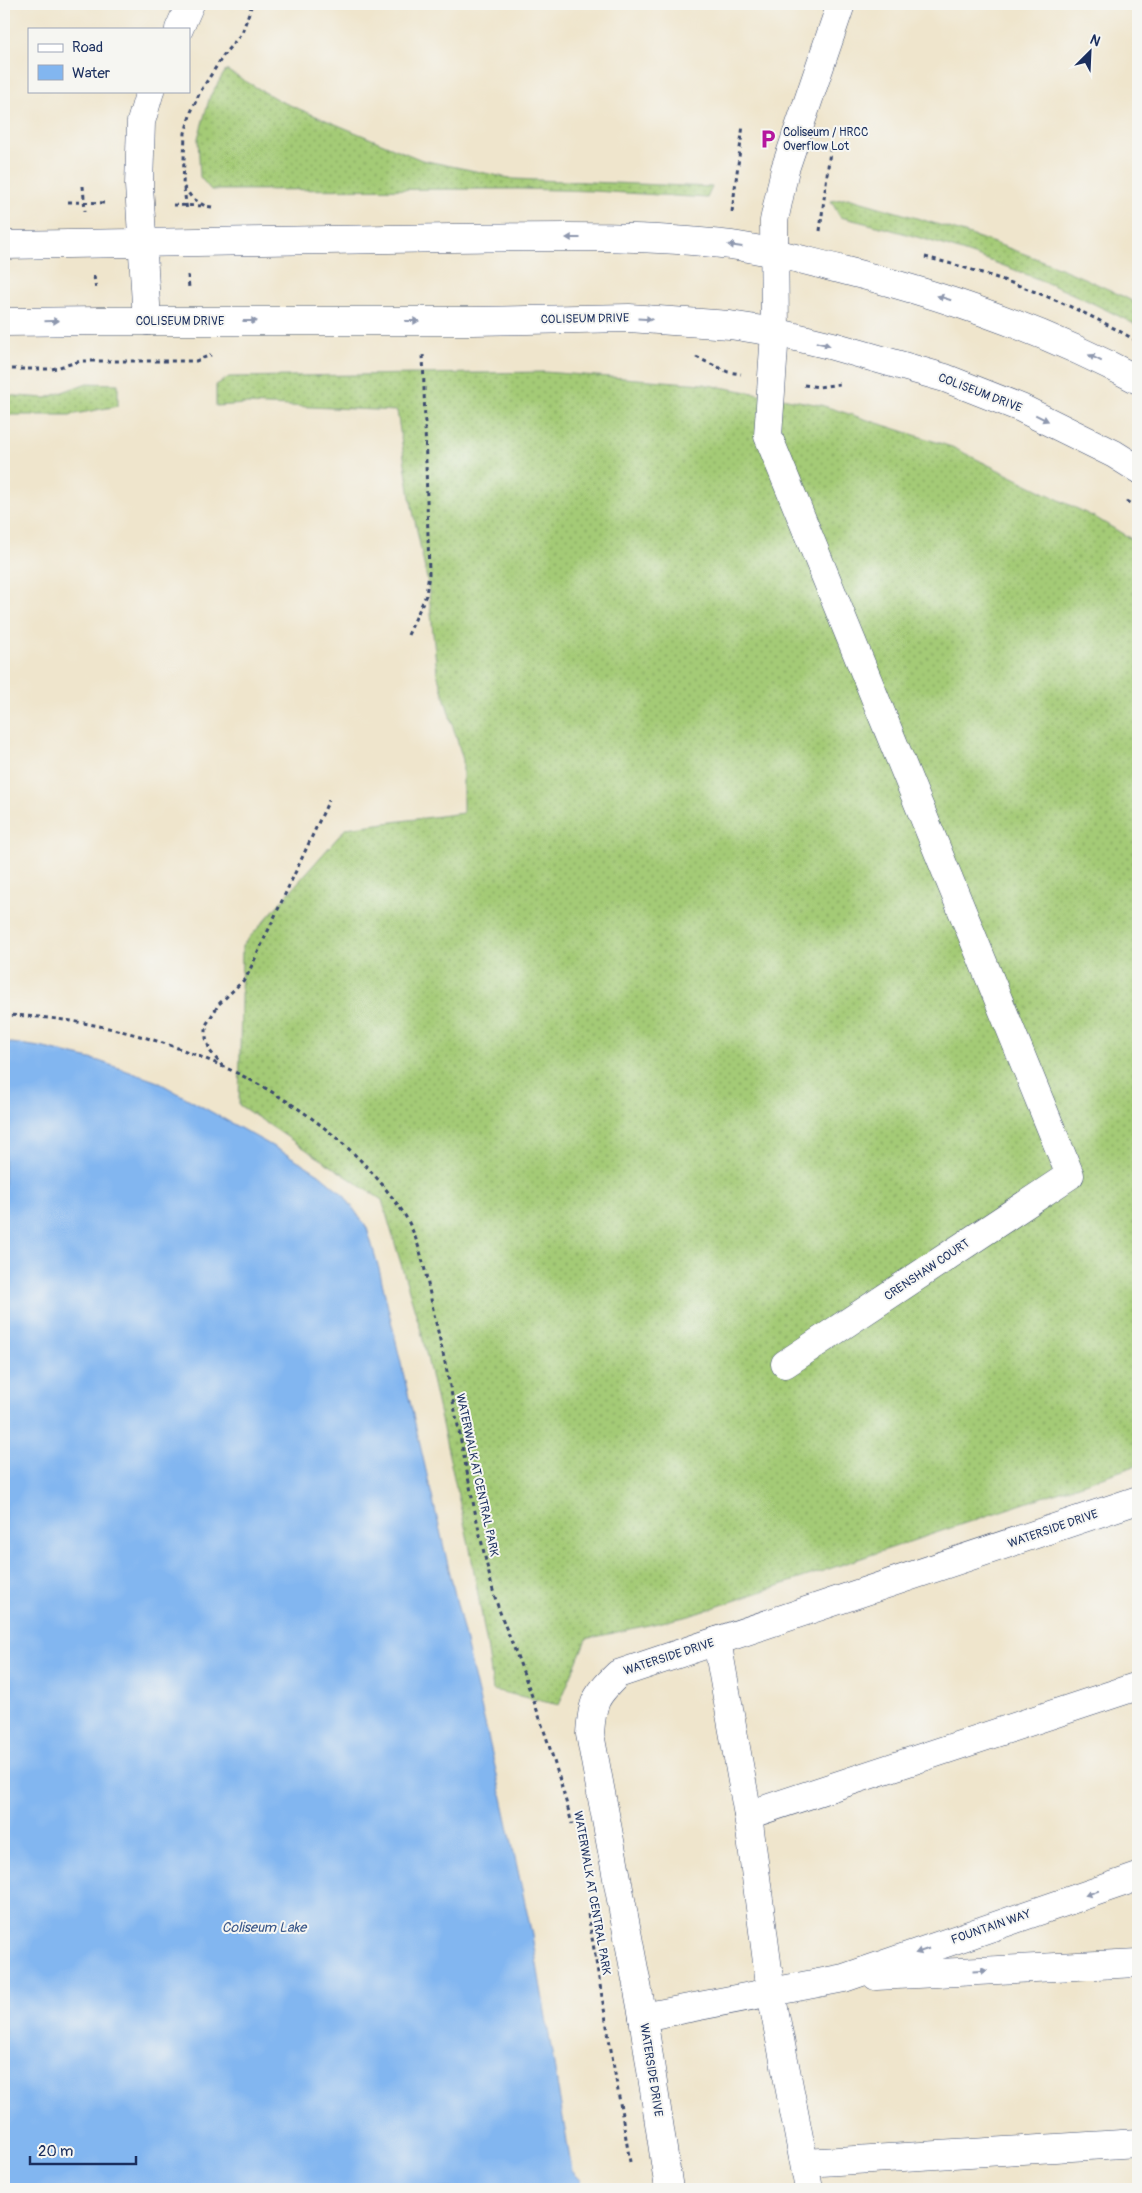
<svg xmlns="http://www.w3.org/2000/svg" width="1142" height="2193" font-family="Pangolin,sans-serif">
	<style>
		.grass { fill: url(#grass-dots); stroke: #607d6a }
		.water { fill: #82b6f0; stroke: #4e72a7 }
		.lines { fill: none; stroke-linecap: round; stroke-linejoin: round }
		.minor-casing { stroke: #3b4a6e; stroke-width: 29 }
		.path { stroke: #3b4a6e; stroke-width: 3; stroke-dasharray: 4 4; stroke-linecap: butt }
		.minor { stroke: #fff; stroke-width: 28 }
		.oneway { fill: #8d97ae }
		.labels { text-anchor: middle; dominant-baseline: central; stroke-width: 4; stroke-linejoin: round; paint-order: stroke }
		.poi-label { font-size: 12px; fill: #1b2f5e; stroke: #f6f6f2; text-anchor: start }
		.street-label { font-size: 12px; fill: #1b2f5e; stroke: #f6f6f2 }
		.water-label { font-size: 14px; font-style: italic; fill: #3a588a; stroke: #f6f6f2 }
	</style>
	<defs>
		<pattern id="grass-dots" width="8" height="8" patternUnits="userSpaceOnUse" patternTransform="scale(1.25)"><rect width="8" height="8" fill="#a4cb76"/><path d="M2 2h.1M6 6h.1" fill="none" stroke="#85a564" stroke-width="1.8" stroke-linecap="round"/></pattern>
	</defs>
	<rect width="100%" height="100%" fill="#f6f6f2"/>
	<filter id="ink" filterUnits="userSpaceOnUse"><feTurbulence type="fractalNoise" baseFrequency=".02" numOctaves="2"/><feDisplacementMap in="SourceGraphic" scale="10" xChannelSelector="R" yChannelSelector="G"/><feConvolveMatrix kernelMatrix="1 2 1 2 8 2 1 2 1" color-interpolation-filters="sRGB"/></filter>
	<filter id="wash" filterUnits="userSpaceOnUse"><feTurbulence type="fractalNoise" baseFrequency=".0096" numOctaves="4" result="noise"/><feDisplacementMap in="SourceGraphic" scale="20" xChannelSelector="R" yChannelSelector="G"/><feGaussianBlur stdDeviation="1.12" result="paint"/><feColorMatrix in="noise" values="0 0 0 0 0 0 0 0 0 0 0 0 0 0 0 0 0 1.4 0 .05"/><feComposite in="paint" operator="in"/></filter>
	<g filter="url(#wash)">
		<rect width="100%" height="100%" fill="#efe5cc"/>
		<!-- grass -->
		<g class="grass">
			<polygon points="226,70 280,101 422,160 514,179 712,187 707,198 593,191 518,189 211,190 200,177 198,138 210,96"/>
			<path d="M848,198c99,28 198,58 290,106v22c-94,-50 -194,-85 -298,-109l-9,-16z"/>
			<polygon points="544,372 703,384 821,405 952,447 1098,519 1138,543 1138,1465 689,1616 586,1639 559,1705 493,1690 488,1651 470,1549 421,1331 382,1200 239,1105 242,946 346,828 463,813 463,760 437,673 428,584 410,497 397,411 246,404 216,406 216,385 229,377"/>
			<polygon points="87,383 118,384 118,406 70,415 4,415 4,395 46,398"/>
		</g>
		<!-- water -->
		<polygon class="water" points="4,1042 40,1047 99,1061 158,1082 297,1160 319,1174 343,1194 367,1228 379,1269 497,1775 532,1935 572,2171 581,2180 583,2189 4,2189"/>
	</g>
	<g filter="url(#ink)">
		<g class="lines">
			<defs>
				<g id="minor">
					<polyline points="179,29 190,4"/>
					<path d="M4,245c149,-2 298,-6 448,-7 93,-1 187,-4 279,7 37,5 72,15 108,24 104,26 204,60 299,111"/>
					<polyline points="147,321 139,185 141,122 150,91"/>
					<polyline points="4,322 100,321 473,321 629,318 730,325 775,332 833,346 945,378 1021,408 1114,454 1138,469"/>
					<polyline points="785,1364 1070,1175 768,436 775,332 774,221 785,169 841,4"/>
					<polyline points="717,1641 748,1815 771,1993 809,2189"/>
					<polyline points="748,1815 1138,1686"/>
					<polyline points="876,1976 1138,1963"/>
					<polyline points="643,2017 844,1978 1138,1877"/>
					<polyline points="805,2163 1138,2143"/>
					<path d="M669,2189l-26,-172 -53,-283c2,-32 5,-38 28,-60l520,-174"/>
				</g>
			</defs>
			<!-- minor casing -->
			<use href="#minor" class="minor-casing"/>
			<!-- path -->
			<g class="path">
				<polyline points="83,186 85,211"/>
				<polyline points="184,188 187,211"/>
				<polyline points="68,202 107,203"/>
				<polyline points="173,205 205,206"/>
				<polyline points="212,207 205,206 192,198 183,186 185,133 191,112 200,92 225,53 242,33 252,4"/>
				<polyline points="732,212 743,125"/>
				<polyline points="820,231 831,143"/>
				<path d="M925,257c73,18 145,45 210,83"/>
				<polyline points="188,275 189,289"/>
				<polyline points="94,276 96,290"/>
				<polyline points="696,357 728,372 741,374"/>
				<polyline points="4,369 52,369 81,361 196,361 211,355"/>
				<polyline points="804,385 819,387 840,384"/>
				<polyline points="1126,501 1138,508"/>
				<polyline points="408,635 426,595 429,574 423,352"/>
				<path d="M4,1015c134,3 290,63 377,168 9,12 19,23 26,36 16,30 21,67 28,100 21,86 34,174 55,259 6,29 19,56 29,83 20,53 39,108 53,163"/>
				<polyline points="223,1067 210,1051 206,1038 206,1025 219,1004 246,978 329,800"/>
				<polyline points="588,1914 630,2162"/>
			</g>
			<!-- minor -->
			<use href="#minor" class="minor"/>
		</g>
		<!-- one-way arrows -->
		<defs><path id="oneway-solid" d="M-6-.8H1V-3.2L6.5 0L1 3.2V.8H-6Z" transform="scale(1.25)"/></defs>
		<g class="oneway">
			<use href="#oneway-solid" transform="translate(573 238) rotate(-180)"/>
			<use href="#oneway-solid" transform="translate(735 246) rotate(-172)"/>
			<use href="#oneway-solid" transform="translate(944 298) rotate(-163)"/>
			<use href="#oneway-solid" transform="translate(645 319) rotate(4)"/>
			<use href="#oneway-solid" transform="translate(52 321) rotate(-1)"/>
			<use href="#oneway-solid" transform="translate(250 321)"/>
			<use href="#oneway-solid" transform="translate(412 321)"/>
			<use href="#oneway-solid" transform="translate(823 344) rotate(14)"/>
			<use href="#oneway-solid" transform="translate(1095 358) rotate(-154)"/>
			<use href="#oneway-solid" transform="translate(1042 418) rotate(26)"/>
			<use href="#oneway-solid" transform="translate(1092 1893) rotate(161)"/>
			<use href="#oneway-solid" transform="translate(922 1951) rotate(161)"/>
			<use href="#oneway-solid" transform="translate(980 1971) rotate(-3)"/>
		</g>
	</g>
	<!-- icons -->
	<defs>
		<symbol id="parking-bare" viewBox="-9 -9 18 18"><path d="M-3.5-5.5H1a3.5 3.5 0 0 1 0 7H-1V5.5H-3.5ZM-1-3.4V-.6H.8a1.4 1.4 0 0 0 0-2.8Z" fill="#b5179e" stroke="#f6f6f2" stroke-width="2.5" paint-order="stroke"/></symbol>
	</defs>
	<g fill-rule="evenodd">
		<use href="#parking-bare" x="754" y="125" width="28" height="28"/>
	</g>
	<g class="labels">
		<!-- poi labels -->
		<g class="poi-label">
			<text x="783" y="132">Coliseum / HRCC<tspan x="783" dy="14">Overflow Lot</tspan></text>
		</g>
		<!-- street labels -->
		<g class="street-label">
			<text transform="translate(585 319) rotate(-1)">COLISEUM DRIVE</text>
			<text x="180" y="321">COLISEUM DRIVE</text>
			<text transform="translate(980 393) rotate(21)">COLISEUM DRIVE</text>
			<text transform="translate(927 1270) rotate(-34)">CRENSHAW COURT</text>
			<text transform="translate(477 1475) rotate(78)">WATERWALK AT CENTRAL PARK</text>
			<text transform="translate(1053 1529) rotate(-19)">WATERSIDE DRIVE</text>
			<text transform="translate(669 1657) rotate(-18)">WATERSIDE DRIVE</text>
			<text transform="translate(592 1893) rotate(80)">WATERWALK AT CENTRAL PARK</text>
			<text transform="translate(991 1927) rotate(-19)">FOUNTAIN WAY</text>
			<text transform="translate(651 2070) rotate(81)">WATERSIDE DRIVE</text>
		</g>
		<!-- water labels -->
		<g class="water-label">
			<text x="264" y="1927">Coliseum Lake</text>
		</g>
	</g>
	<!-- margin -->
	<rect width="1142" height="2193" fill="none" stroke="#f6f6f2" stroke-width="20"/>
	<!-- legend -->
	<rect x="28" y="28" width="162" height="65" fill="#f6f6f2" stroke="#9ea6b7"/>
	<rect x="38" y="44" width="25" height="8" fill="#ffffff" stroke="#9ea6b7"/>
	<text x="72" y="52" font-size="15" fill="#1b2f5e">Road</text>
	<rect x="38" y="65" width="25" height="15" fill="#82b6f0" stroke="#9ea6b7"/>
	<text x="72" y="78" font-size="15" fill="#1b2f5e">Water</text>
	<!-- north arrow -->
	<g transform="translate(1090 52) rotate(24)" stroke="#f6f6f2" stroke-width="4" paint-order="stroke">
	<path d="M0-4L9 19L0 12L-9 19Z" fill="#1b2f5e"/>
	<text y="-8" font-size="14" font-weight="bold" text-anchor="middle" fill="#1b2f5e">N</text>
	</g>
	<!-- scale -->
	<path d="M30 2156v8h106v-8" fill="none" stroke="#1b2f5e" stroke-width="2.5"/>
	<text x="38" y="2156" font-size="15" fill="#1b2f5e" stroke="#f6f6f2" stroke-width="4" paint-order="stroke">20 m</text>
</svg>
